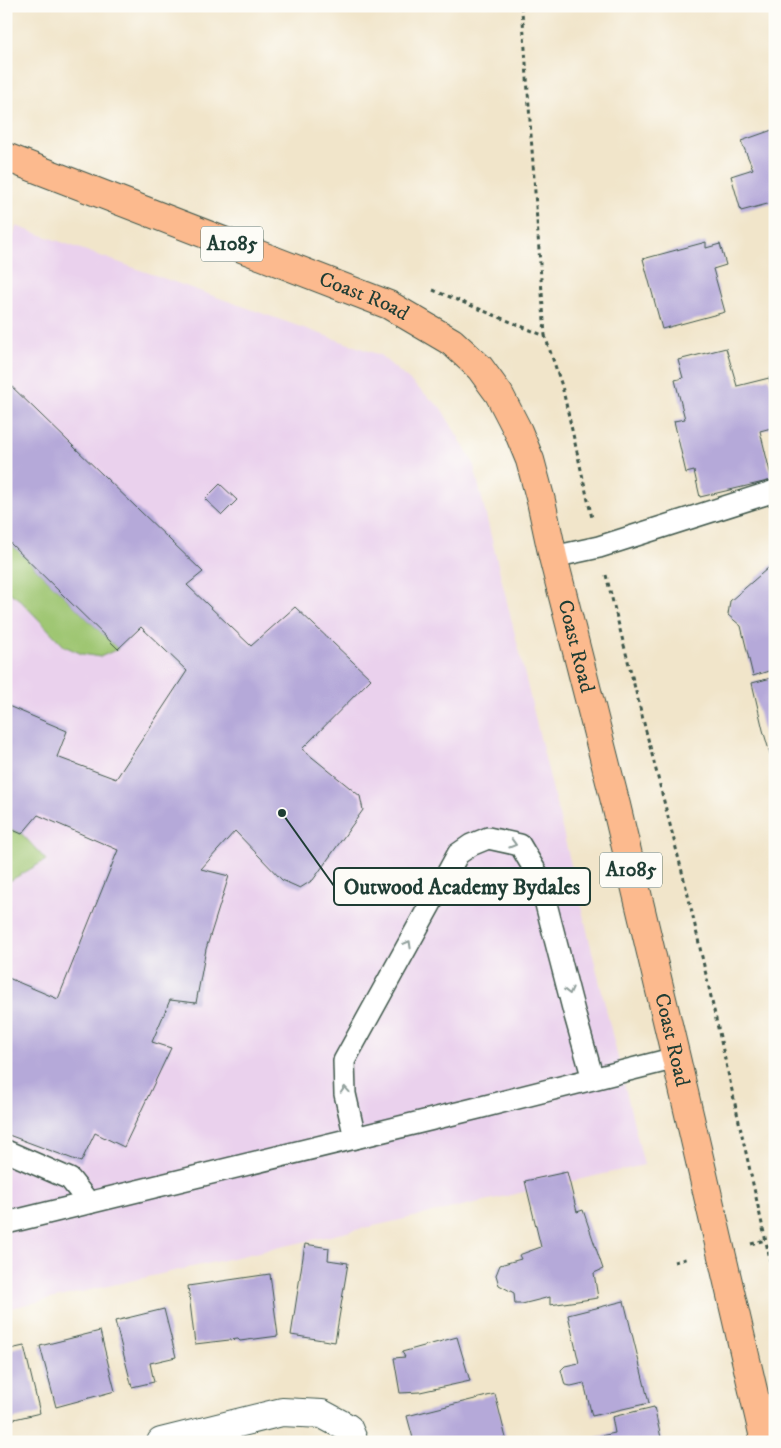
<svg xmlns="http://www.w3.org/2000/svg" width="781" height="1448" font-family="'IM FELL DW Pica',serif">
	<style>
		.built { fill: #ead1ed }
		.green { fill: #9fc672; stroke: #5f8253 }
		.building { fill: #b5a9d9 }
		.lines { fill: none; stroke-linecap: round; stroke-linejoin: round }
		.service-casing { stroke: #3e564a; stroke-width: 24 }
		.minor-casing { stroke: #3e564a; stroke-width: 30 }
		.primary-casing { stroke: #3e564a; stroke-width: 30 }
		.path { stroke: #3e564a; stroke-width: 3; stroke-dasharray: 4 4; stroke-linecap: butt }
		.service { stroke: #fff; stroke-width: 21 }
		.minor { stroke: #fff; stroke-width: 28 }
		.primary { stroke: #fcba8e; stroke-width: 28 }
		.oneway { stroke: #8f9e9a }
		.labels { text-anchor: middle; dominant-baseline: central; stroke-width: 4.5; stroke-linejoin: round; paint-order: stroke }
		.shield { fill: #fdfcf7; stroke: #62766e; stroke-width: 1 }
		.shield-label { font-size: 20px; font-weight: bold; fill: #1f3d34 }
		.street-label { font-size: 21px; fill: #1f3d34; stroke: #fdfcf7 }
		.leader { fill: none; stroke: #1f3d34; stroke-width: 2 }
		.callout-dot { fill: #1f3d34; stroke: #fdfcf7; stroke-width: 2 }
		.callout { fill: #fdfcf7; stroke: #1f3d34; stroke-width: 2 }
		.callout-label { font-size: 22px; text-anchor: middle; font-weight: bold; fill: #1f3d34 }
	</style>
	<rect width="100%" height="100%" fill="#fdfcf7"/>
	<filter id="ink" filterUnits="userSpaceOnUse"><feTurbulence type="fractalNoise" baseFrequency=".02" numOctaves="2"/><feDisplacementMap in="SourceGraphic" scale="10" xChannelSelector="R" yChannelSelector="G"/><feConvolveMatrix kernelMatrix="1 2 1 2 8 2 1 2 1" color-interpolation-filters="sRGB"/></filter>
	<filter id="wash" filterUnits="userSpaceOnUse"><feTurbulence type="fractalNoise" baseFrequency=".0096" numOctaves="4" result="noise"/><feDisplacementMap in="SourceGraphic" scale="20" xChannelSelector="R" yChannelSelector="G"/><feGaussianBlur stdDeviation="1.12" result="paint"/><feColorMatrix in="noise" values="0 0 0 0 0 0 0 0 0 0 0 0 0 0 0 0 0 1.4 0 .05"/><feComposite in="paint" operator="in"/></filter>
	<g filter="url(#wash)">
		<rect width="100%" height="100%" fill="#f1e5ca"/>
		<!-- built -->
		<polygon class="built" points="16,226 380,355 441,408 473,462 644,1165 6,1309 6,263"/>
		<!-- green -->
		<g class="green">
			<polygon points="6,539 118,649 100,657 82,654 64,646 20,600 6,590"/>
			<polygon points="6,827 22,834 46,860 6,883"/>
		</g>
		<g id="blocks">
			<!-- building -->
			<g class="building">
				<polygon points="775,129 775,202 741,211 731,176 753,169 741,141"/>
				<polygon points="706,242 706,248 720,244 726,265 713,269 725,312 662,329 643,259"/>
				<polygon points="726,348 737,386 769,378 775,400 775,427 760,431 772,480 700,497 694,471 686,473 674,421 685,419 675,380 683,378 678,360"/>
				<polygon points="6,381 203,572 187,585 251,646 295,607 371,679 302,749 360,796 363,810 313,880 300,888 282,880 235,831 201,869 229,876 206,949 196,1003 170,1000 152,1042 171,1048 124,1147 95,1133 81,1162 6,1134 6,977 58,999 118,850 38,815 22,834 6,827 6,705 67,731 57,757 116,779 187,671 141,627 118,649 6,539"/>
				<polygon points="220,484 237,500 222,515 205,499"/>
				<polygon points="775,562 775,669 753,676 741,626 728,615 730,601"/>
				<polygon points="775,677 775,767 774,767 763,730 752,683"/>
				<polygon points="567,1172 577,1212 583,1210 603,1269 594,1273 598,1298 550,1305 550,1297 522,1304 515,1304 514,1293 499,1285 496,1275 500,1265 521,1259 519,1255 541,1247 525,1181"/>
				<polygon points="305,1244 329,1248 328,1260 348,1263 335,1342 291,1335"/>
				<polygon points="270,1274 278,1336 240,1341 238,1339 195,1344 188,1286"/>
				<polygon points="624,1301 649,1403 592,1416 584,1383 571,1386 565,1385 561,1370 565,1366 579,1363 568,1315"/>
				<polygon points="164,1309 176,1357 150,1363 154,1382 132,1387 115,1321"/>
				<polygon points="100,1331 115,1391 56,1407 40,1346"/>
				<polygon points="457,1337 470,1381 420,1392 400,1393 394,1358 405,1357 402,1352"/>
				<polygon points="24,1346 40,1413 6,1421 6,1350"/>
				<polygon points="495,1394 506,1438 493,1442 414,1442 407,1416"/>
				<polygon points="654,1407 662,1442 598,1442 596,1437 615,1433 612,1417"/>
			</g>
		</g>
	</g>
	<g filter="url(#ink)">
		<use href="#blocks" fill-opacity="0" stroke="#3e564a" stroke-width="1"/>
		<g class="lines">
			<defs>
				<g id="service">
					<polyline points="553,557 599,547 775,491"/>
					<polyline points="355,1138 345,1094 344,1061 458,854 471,845 488,838 520,845 539,877 574,1012 593,1079"/>
					<polyline points="6,1151 70,1179 89,1203"/>
					<polyline points="6,1223 478,1108 676,1058"/>
				</g>
				<polyline id="minor" points="161,1442 282,1412 322,1414 348,1428 354,1442"/>
				<g id="primary">
					<path id="s1" d="M6,157l383,148 63,37 28,26 19,26 19,37 12,29 11,41 12,56 63,248 60,253 89,384"/>
				</g>
			</defs>
			<!-- service casing -->
			<use href="#service" class="service-casing"/>
			<!-- minor casing -->
			<use href="#minor" class="minor-casing"/>
			<!-- primary casing -->
			<use href="#primary" class="primary-casing"/>
			<!-- path -->
			<g class="path">
				<polyline points="521,6 523,20 545,336"/>
				<polyline points="433,290 545,336 562,386 592,518"/>
				<polyline points="606,575 689,899 775,1282"/>
				<polyline points="751,1244 765,1240"/>
				<polyline points="674,1262 689,1258"/>
			</g>
			<!-- service -->
			<use href="#service" class="service"/>
			<!-- minor -->
			<use href="#minor" class="minor"/>
			<!-- primary -->
			<use href="#primary" class="primary"/>
		</g>
		<!-- one-way arrows -->
		<defs><path id="oneway-chevron" d="M-2-3.5L2.5 0L-2 3.5" fill="none" stroke-width="1.6" stroke-linecap="round" stroke-linejoin="round" transform="scale(1.25)"/></defs>
		<g class="oneway">
			<use href="#oneway-chevron" transform="translate(513 844) rotate(17)"/>
			<use href="#oneway-chevron" transform="translate(408 944) rotate(-61)"/>
			<use href="#oneway-chevron" transform="translate(569 991) rotate(76)"/>
			<use href="#oneway-chevron" transform="translate(345 1090) rotate(-94)"/>
		</g>
	</g>
	<g class="labels">
		<!-- shield labels -->
		<g class="shield">
			<rect x="201" y="226.5" width="62" height="35" rx="4"/>
			<rect x="600" y="852.5" width="62" height="35" rx="4"/>
		</g>
		<g class="shield-label">
			<text x="232" y="244">A1085</text>
			<text x="631" y="870">A1085</text>
		</g>
		<!-- street labels -->
		<g class="street-label">
			<text stroke="none"><textPath href="#s1" startOffset="384">Coast Road</textPath></text>
			<text stroke="none"><textPath href="#s1" startOffset="819">Coast Road</textPath></text>
			<text stroke="none"><textPath href="#s1" startOffset="1224">Coast Road</textPath></text>
		</g>
	</g>
	<!-- callouts -->
	<path class="leader" d="M282 813L334 886"/>
	<circle class="callout-dot" cx="282" cy="813" r="5"/>
	<rect class="callout" x="334" y="868" width="256" height="37" rx="5"/>
	<g class="callout-label">
		<text x="462" y="894">Outwood Academy Bydales</text>
	</g>
	<!-- margin -->
	<rect width="781" height="1448" fill="none" stroke="#fdfcf7" stroke-width="25"/>
</svg>
